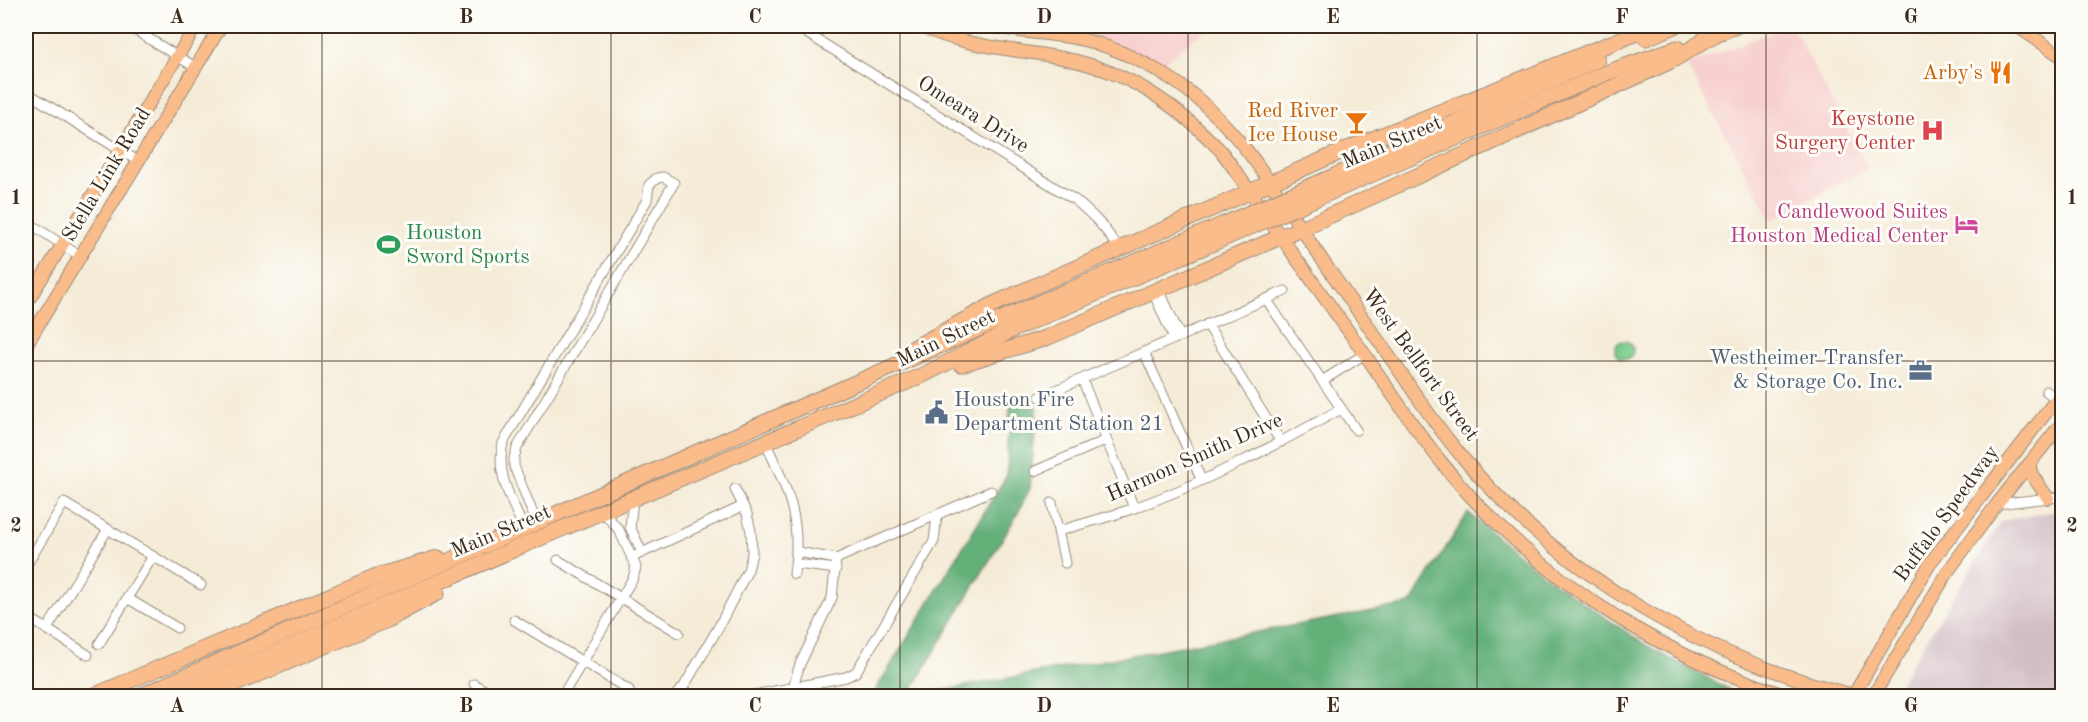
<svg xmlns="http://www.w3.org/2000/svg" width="2088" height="722" font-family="'Old Standard TT',serif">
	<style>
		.built { fill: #f7d0cf }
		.industrial { fill: #d2bec5 }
		.green { fill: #7bcd8e; stroke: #5b7c56; stroke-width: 1.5 }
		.forest { fill: #64b079; stroke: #506d4c; stroke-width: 1.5 }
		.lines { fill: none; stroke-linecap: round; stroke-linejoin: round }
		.minor-casing { stroke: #988b7b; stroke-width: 11 }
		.major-casing { stroke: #988b7b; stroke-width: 14 }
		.highway-casing { stroke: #988b7b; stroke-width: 17 }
		.minor { stroke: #fff; stroke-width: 9 }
		.major { stroke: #fabc8b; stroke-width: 12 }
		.highway { stroke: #fabc8b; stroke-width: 15 }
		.highway-bridge-casing { stroke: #988b7b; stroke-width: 17; stroke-linecap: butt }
		.highway-bridge { stroke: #fabc8b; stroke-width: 15 }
		.grid { fill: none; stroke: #3b2a1e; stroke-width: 1.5; stroke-opacity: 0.55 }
		.labels { text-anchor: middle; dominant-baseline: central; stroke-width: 6; stroke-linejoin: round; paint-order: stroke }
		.food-label { font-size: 21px; fill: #c56008; stroke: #fdfcf7; text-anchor: end }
		.street-label { font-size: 21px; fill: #3b2a1e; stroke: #fdfcf7 }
		.health-label { font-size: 21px; fill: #be3a42; stroke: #fdfcf7; text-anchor: end }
		.hotel-label { font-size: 21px; fill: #b23c85; stroke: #fdfcf7; text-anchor: end }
		.leisure-label { font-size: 21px; fill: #27864d; stroke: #fdfcf7; text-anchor: start }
		.service-label { font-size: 21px; fill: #4e5e75; stroke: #fdfcf7; text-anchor: end }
		.neatline { fill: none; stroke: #3b2a1e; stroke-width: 2 }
		.grid-label { font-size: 20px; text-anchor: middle; font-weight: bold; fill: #3b2a1e }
	</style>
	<rect width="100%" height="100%" fill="#fdfcf7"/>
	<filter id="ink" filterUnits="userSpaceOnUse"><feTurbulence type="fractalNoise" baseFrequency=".0167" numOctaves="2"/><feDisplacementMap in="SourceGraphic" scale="12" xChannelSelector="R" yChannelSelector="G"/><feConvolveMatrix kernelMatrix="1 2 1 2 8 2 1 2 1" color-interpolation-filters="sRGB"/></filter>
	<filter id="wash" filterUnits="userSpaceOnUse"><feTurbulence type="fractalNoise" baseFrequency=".008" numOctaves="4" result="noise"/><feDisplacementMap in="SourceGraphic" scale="24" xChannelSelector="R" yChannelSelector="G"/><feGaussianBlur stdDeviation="1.35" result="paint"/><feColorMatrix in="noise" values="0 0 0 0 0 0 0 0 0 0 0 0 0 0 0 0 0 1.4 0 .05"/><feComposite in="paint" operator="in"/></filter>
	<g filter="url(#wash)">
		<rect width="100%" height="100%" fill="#f5ecd8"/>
		<!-- built -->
		<g class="built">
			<polygon points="1035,26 1211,26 1159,65 1053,28"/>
			<polygon points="1786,26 1792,26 1868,168 1772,220 1687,66"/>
		</g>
		<!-- industrial -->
		<polygon class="industrial" points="2062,510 2062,696 1933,696 1896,688 2001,521"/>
		<!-- green -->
		<circle class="green" cx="1624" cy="350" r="9"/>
		<!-- forest -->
		<g class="forest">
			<polygon points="1010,403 1037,407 1030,488 1019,511 908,696 872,696 1007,475"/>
			<polygon points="1468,513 1546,577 1649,647 1730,690 1726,696 911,696 1410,604"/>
		</g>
	</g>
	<g filter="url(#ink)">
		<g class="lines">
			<defs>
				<g id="minor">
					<polyline points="128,26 195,67"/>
					<path d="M795,26l280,174c18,15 32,29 44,50"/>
					<polyline points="26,92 138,161"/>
					<polyline points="26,221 80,256"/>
					<polyline points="1159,289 1180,336"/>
					<polyline points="1153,292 1174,339"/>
					<polyline points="1266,299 1356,430"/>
					<polyline points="1207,324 1281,442"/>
					<polyline points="1144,352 1201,479"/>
					<polyline points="1082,379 1134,508"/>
					<polyline points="1322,381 1365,354"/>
					<polyline points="2046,391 2057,399"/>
					<polyline points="1040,397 1285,291"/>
					<path d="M765,441c23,51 37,76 29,133"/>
					<polyline points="1035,471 1106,440"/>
					<polyline points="633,500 630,527 642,552"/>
					<polyline points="1052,503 1065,563"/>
					<polyline points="1997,504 2059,497"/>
					<path d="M524,529c-12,-28 -29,-55 -21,-86l144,-243 2,-15 8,-7 6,-1 11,6 -157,265 -3,10v8l23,58"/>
					<path d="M1059,531c25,-8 51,-14 75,-23 70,-25 142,-63 207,-99"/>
					<polyline points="798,552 836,559 991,491"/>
					<polyline points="633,557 743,506"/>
					<polyline points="558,560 679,633"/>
					<polyline points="796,564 836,569"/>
					<polyline points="26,566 64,503 201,585"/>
					<polyline points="127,598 177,628"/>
					<polyline points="26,616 88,655"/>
					<polyline points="514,620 629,690"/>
					<polyline points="47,629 108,529"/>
					<polyline points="99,644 153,556"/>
					<polyline points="474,684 494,696"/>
					<polyline points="793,687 800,664 832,598 836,559"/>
					<polyline points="562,696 633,578 636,567 619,530 603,512"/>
					<polyline points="675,696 683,688 718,628 748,570 752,554 751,531 747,514 735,489"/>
					<polyline points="749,696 846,677 856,672 934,541 937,516"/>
				</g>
				<g id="major">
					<path d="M920,26c44,21 95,23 142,32 67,13 113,46 159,93 21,28 40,58 60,86 28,40 57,79 85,119 33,48 65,98 106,142 86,92 196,160 316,198"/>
					<path d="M989,26c28,6 57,7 86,12 31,6 62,20 90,37 72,44 111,118 158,186 27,39 55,79 82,118 18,27 37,54 58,79 101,119 245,203 396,238"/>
					<polyline points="2017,26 2062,57"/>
					<polyline points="26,304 196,26"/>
					<polyline points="26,345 221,26"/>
					<polyline points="2029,464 2032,475 2048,498"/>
					<polyline points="1853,696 1931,562 2062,392"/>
					<polyline points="1873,696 1949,570 1997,504 2062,423"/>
				</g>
				<g id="highway">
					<polyline points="1646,38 1674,26"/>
					<polyline points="1705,38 1736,26"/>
					<polyline points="1325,180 1597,60"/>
					<polyline points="1331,192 1606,73 1677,48"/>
					<polyline points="910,350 996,303 1343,151 1654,26"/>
					<polyline points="961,364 1046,338 1329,216 1671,61 1714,35"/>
					<polyline points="93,696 374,577 438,558"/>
					<polyline points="140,696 1006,317 1222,225"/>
					<polyline points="177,696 526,544 921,376 1014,329 1227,237"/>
					<polyline points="207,696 387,620 437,593"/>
				</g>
			</defs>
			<!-- minor casing -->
			<use href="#minor" class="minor-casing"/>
			<!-- major casing -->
			<use href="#major" class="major-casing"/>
			<!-- highway casing -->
			<use href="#highway" class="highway-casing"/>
			<!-- minor -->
			<use href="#minor" class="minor"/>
			<!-- major -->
			<use href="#major" class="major"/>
			<!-- highway -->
			<use href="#highway" class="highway"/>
			<defs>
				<g id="highway-bridge">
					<polyline points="1222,225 1325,180"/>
					<polyline points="1227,237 1331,192"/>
				</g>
			</defs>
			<!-- highway-bridge casing -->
			<use href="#highway-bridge" class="highway-bridge-casing"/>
			<!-- highway-bridge -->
			<use href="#highway-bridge" class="highway-bridge"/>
		</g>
	</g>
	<!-- grid -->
	<path class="grid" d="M322,26v670M611,26v670M900,26v670M1188,26v670M1477,26v670M1766,26v670M26,361h2036"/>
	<!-- icons -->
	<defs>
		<symbol id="restaurant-bare" viewBox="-9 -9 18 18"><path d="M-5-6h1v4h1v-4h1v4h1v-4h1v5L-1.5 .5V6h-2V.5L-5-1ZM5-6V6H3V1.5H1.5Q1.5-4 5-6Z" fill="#e8710a" stroke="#fdfcf7" stroke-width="2.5" paint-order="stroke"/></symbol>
		<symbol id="bar-bare" viewBox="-9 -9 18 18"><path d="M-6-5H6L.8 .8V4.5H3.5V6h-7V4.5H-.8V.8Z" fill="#e8710a" stroke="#fdfcf7" stroke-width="2.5" paint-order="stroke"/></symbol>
		<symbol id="hospital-bare" viewBox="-9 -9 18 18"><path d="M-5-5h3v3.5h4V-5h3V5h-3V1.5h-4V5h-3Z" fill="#e0444e" stroke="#fdfcf7" stroke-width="2.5" paint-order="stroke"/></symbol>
		<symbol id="hotel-bare" viewBox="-9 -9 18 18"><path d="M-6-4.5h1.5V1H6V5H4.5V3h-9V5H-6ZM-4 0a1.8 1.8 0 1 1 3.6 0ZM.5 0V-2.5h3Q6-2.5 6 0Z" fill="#d1479c" stroke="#fdfcf7" stroke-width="2.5" paint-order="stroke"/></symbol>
		<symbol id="stadium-bare" viewBox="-9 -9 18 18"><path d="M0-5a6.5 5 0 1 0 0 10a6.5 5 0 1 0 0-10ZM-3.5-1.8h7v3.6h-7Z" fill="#2e9e5b" stroke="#fdfcf7" stroke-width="2.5" paint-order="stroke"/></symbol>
		<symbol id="office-bare" viewBox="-9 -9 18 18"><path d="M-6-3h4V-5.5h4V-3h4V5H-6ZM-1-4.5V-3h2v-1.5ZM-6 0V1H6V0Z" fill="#5c6f8a" stroke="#fdfcf7" stroke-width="2.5" paint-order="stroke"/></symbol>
		<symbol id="civic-bare" viewBox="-9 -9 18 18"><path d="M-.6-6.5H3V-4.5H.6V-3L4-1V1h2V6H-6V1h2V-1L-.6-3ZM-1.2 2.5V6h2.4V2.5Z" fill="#5c6f8a" stroke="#fdfcf7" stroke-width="2.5" paint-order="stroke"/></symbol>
	</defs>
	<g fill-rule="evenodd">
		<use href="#restaurant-bare" x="1984" y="56" width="33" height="33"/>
		<use href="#bar-bare" x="1340" y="106" width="33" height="33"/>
		<use href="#hospital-bare" x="1916" y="114" width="33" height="33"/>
		<use href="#hotel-bare" x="1950" y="208" width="33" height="33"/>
		<use href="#stadium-bare" x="372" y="228" width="33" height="33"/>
		<use href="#office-bare" x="1904" y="354" width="33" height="33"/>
		<use href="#civic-bare" x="920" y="396" width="33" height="33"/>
	</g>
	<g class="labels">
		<!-- food labels -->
		<g class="food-label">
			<text x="1983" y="73">Arby's</text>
			<text x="1338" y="111">Red River<tspan x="1338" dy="24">Ice House</tspan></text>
		</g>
		<!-- street labels -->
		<g class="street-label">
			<text transform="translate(973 115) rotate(32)">Omeara Drive</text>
			<text transform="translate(1392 143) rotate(-23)">Main Street</text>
			<text transform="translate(107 175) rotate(-59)">Stella Link Road</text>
			<text transform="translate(946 339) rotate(-26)">Main Street</text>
			<text transform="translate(1420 365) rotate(54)">West Bellfort Street</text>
			<text transform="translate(1195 458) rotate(-24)">Harmon Smith Drive</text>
			<text transform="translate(1947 514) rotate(-54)">Buffalo Speedway</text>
			<text transform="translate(501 532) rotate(-23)">Main Street</text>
		</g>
		<!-- health labels -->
		<g class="health-label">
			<text x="1915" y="119">Keystone<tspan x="1915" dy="24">Surgery Center</tspan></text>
		</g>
		<!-- hotel labels -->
		<g class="hotel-label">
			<text x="1948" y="212">Candlewood Suites<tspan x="1948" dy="24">Houston Medical Center</tspan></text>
		</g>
		<!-- leisure labels -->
		<g class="leisure-label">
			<text x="406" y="233">Houston<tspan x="406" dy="24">Sword Sports</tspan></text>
		</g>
		<!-- service labels -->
		<g class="service-label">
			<text x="1903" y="358">Westheimer Transfer<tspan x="1903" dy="24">&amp; Storage Co. Inc.</tspan></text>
			<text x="954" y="400" text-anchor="start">Houston Fire<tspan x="954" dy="24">Department Station 21</tspan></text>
		</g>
	</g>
	<!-- margin -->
	<rect width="2088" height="722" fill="none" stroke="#fdfcf7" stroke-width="66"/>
	<rect x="33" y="33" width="2022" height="656" class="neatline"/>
	<g class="grid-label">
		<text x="177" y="23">A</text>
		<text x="466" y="23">B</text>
		<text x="755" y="23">C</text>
		<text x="1044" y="23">D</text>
		<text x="1333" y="23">E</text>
		<text x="1622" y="23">F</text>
		<text x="1911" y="23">G</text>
		<text x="16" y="204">1</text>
		<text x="2072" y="204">1</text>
		<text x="16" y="532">2</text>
		<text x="2072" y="532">2</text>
		<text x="177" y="712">A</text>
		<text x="466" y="712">B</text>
		<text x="755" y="712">C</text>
		<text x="1044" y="712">D</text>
		<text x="1333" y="712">E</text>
		<text x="1622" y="712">F</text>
		<text x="1911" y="712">G</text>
	</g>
</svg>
